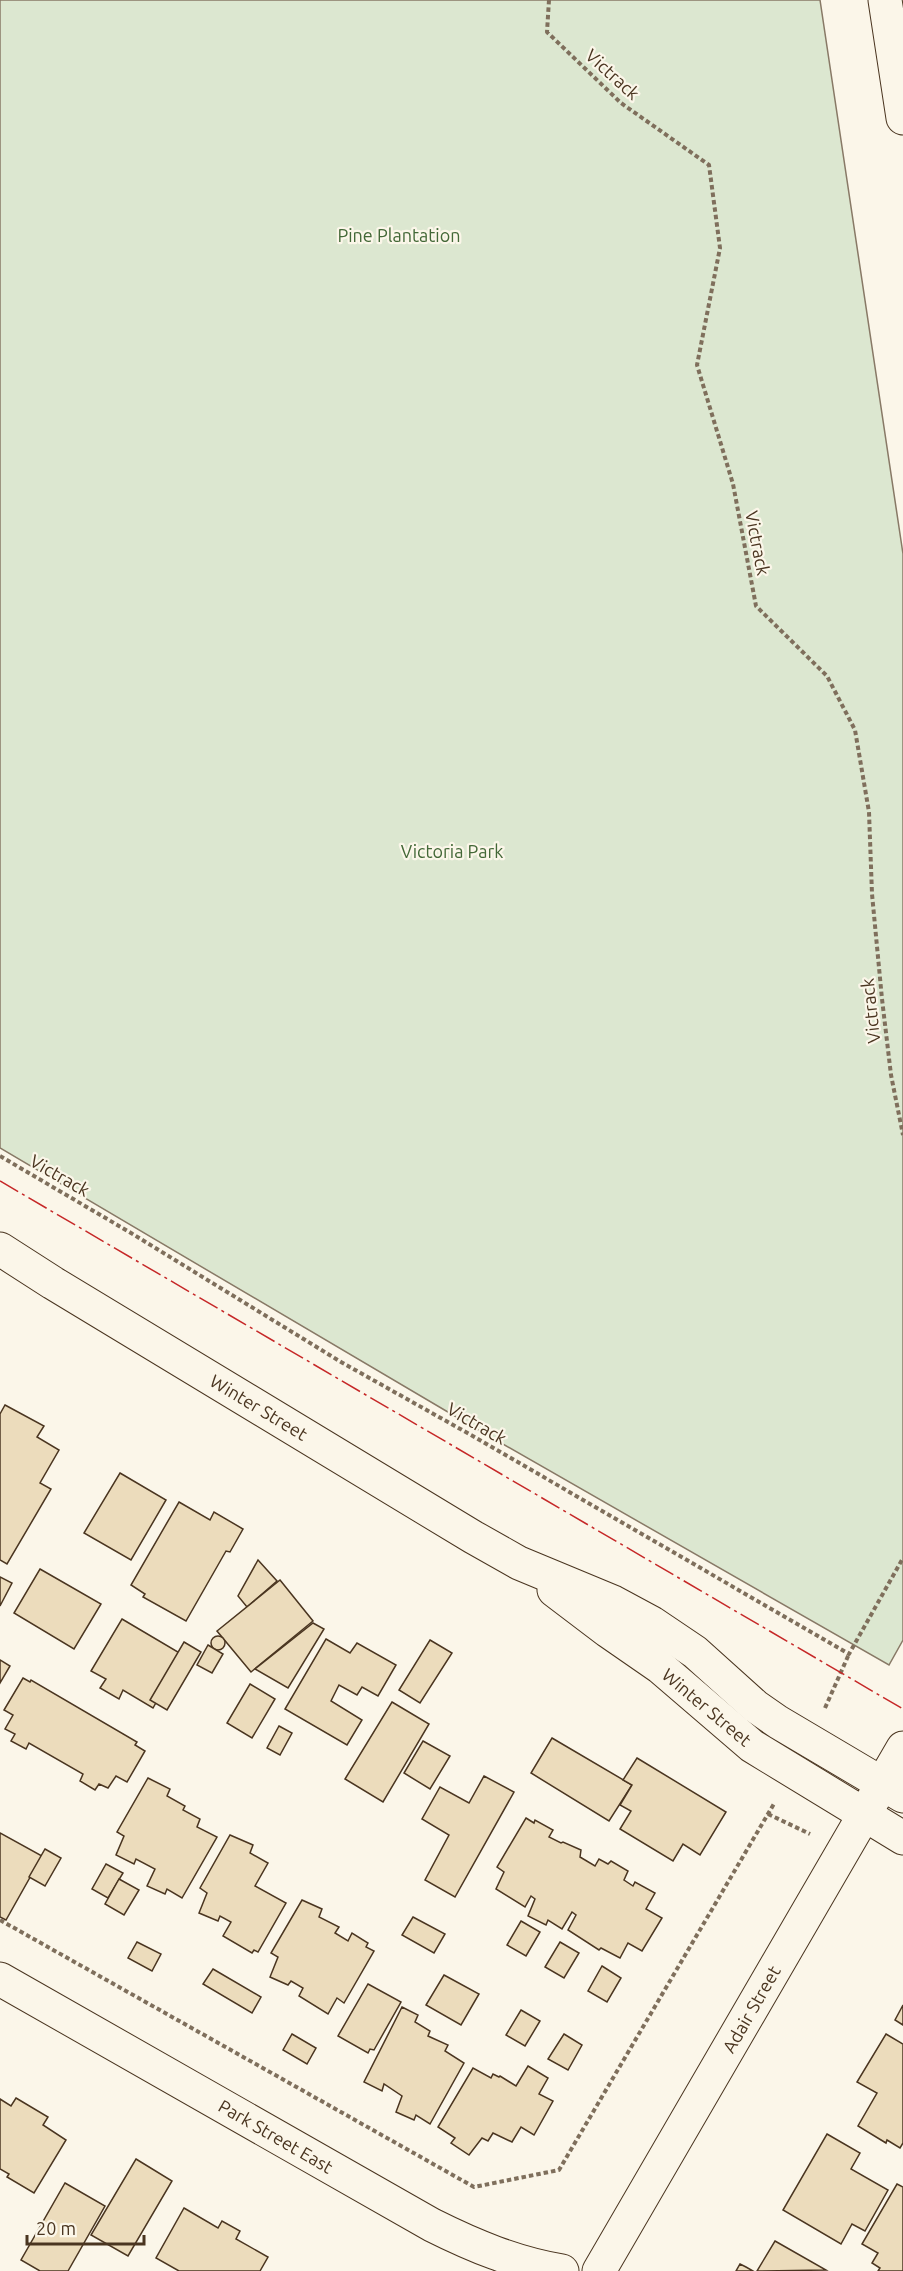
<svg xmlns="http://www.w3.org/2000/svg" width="903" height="2271" font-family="Ubuntu,sans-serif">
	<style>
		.green { fill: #dce7d0; stroke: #887966; stroke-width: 1.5 }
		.building { fill: #ecdcbc; stroke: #4a3520; stroke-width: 1.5 }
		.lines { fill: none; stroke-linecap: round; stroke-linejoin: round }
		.street-casing { stroke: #4a3520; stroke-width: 35 }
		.secondary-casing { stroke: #4a3520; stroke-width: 35 }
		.path { stroke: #7f6f5c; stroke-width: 4; stroke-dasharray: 4.5 3; stroke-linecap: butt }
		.street { stroke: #fbf6e9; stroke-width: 33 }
		.secondary { stroke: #fbf6e9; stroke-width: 33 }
		.power { stroke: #c62828; stroke-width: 1.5; stroke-dasharray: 21 4.5 3 4.5; stroke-linecap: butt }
		.labels { text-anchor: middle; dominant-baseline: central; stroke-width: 4.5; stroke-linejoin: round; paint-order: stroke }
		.street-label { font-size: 18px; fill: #4a3520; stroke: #fbf6e9 }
		.park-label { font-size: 18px; fill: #436837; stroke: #fbf6e9 }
	</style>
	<rect width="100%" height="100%" fill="#fbf6e9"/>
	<!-- green -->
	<polygon class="green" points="0,0 820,0 903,554 903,1640 889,1665 475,1428 0,1148"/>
	<!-- building -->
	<g class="building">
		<polygon points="5,1405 44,1426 37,1437 59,1450 40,1483 51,1489 7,1564 0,1560 0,1414"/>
		<polygon points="120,1473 166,1500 131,1560 84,1533"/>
		<polygon points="179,1502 210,1520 214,1512 243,1529 230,1552 226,1551 186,1621 143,1597 145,1594 131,1585"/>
		<polygon points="258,1560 277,1581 247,1607 238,1596"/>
		<polygon points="40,1569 101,1604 74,1649 14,1613"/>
		<polygon points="0,1577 12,1583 0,1606"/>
		<polygon points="280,1580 313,1621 251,1672 217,1631"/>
		<polygon points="122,1619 183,1655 153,1708 123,1690 119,1699 100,1688 106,1679 91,1671"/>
		<polygon points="313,1623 324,1629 288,1688 255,1669"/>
		<circle cx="218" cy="1643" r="7"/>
		<polygon points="326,1639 350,1653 357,1643 396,1665 378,1696 362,1687 357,1695 339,1685 331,1701 362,1720 347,1745 285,1709"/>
		<polygon points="430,1640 452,1653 420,1703 399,1690"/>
		<polygon points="184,1642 201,1652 167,1710 150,1700"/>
		<polygon points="208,1645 223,1654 212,1673 197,1665"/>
		<polygon points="0,1660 10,1666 0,1683"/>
		<polygon points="23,1678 30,1682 31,1680 137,1742 135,1745 145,1751 127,1782 116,1776 108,1788 99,1784 95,1790 80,1781 83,1774 29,1743 26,1749 11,1741 15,1734 5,1729 13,1715 4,1710"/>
		<polygon points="250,1684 275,1699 252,1738 227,1723"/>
		<polygon points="392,1702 429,1724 383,1802 345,1779"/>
		<polygon points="279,1726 292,1733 280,1755 267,1748"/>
		<polygon points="552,1738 632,1785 609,1821 531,1773"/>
		<polygon points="423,1741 450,1756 430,1789 404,1773"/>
		<polygon points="637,1758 726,1812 700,1855 683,1844 673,1861 620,1829 631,1811 620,1805 632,1785 623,1780"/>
		<polygon points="484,1776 514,1792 455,1897 425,1880 449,1835 422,1819 440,1787 469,1803"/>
		<polygon points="148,1778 170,1789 167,1796 185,1806 183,1810 200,1819 197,1827 217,1837 182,1898 167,1889 165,1894 147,1886 155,1869 136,1859 134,1864 116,1855 124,1836 117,1832"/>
		<polygon points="526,1818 534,1823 535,1820 553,1830 549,1837 561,1843 563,1842 581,1850 580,1857 595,1866 599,1859 608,1864 611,1861 628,1871 624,1880 633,1886 635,1882 655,1893 646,1909 662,1918 642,1951 628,1943 620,1958 601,1948 599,1950 568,1930 576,1915 572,1912 562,1929 548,1920 546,1925 528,1916 535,1899 531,1896 525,1907 496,1889 504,1872 497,1867"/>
		<polygon points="0,1833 42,1856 6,1920 0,1917"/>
		<polygon points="230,1835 253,1845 250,1853 268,1863 255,1886 286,1903 258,1952 254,1950 252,1953 223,1936 231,1922 220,1916 218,1921 199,1913 207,1893 200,1888"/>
		<polygon points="45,1849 61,1858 45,1886 29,1877"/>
		<polygon points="106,1864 123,1873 108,1898 92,1889"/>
		<polygon points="119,1879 139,1890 124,1915 105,1904"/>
		<polygon points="302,1900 322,1909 319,1917 339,1927 335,1933 348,1941 352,1933 368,1943 366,1947 374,1951 344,2003 337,1998 328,2014 299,1996 303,1988 291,1981 288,1985 270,1977 278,1957 271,1953"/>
		<polygon points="413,1917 445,1934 434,1953 402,1935"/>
		<polygon points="521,1921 540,1932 526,1956 507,1945"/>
		<polygon points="137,1942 161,1954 152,1971 128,1958"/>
		<polygon points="560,1942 579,1953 564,1978 545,1967"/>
		<polygon points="602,1966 621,1978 607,2002 588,1991"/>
		<polygon points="213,1969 261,1997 252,2013 203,1984"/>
		<polygon points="444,1975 479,1994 461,2025 426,2005"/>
		<polygon points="368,1984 401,2002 374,2050 370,2049 368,2053 338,2036"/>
		<polygon points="903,2005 903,2025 895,2020"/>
		<polygon points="402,2007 418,2015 415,2022 430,2031 428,2036 448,2045 445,2051 464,2063 430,2124 416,2115 414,2120 396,2112 402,2096 384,2084 382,2091 364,2082"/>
		<polygon points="521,2010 540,2021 525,2046 506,2035"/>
		<polygon points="292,2034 316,2048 307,2064 283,2050"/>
		<polygon points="564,2034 582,2045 568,2070 548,2059"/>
		<polygon points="886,2034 903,2044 903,2143 900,2148 887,2140 886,2143 858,2126 877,2093 857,2082"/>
		<polygon points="528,2066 548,2078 539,2094 553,2101 534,2135 521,2127 512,2142 493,2133 488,2141 482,2138 469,2155 451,2143 455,2138 438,2127 473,2068 491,2078 493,2074 499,2077 500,2076 516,2086"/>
		<polygon points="16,2098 48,2117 43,2125 66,2140 34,2193 7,2177 9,2174 0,2169 0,2099 11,2106"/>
		<polygon points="827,2134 860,2153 851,2169 888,2190 865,2231 852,2224 841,2244 783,2210"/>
		<polygon points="136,2159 172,2181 128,2256 91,2235"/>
		<polygon points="65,2183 105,2206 68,2271 40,2271 21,2260"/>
		<polygon points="897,2184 903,2187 903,2271 878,2271 880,2268 872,2263 878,2253 862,2244"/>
		<polygon points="184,2208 218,2228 222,2221 240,2231 236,2239 268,2257 260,2271 179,2271 156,2258"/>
		<polygon points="775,2241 826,2270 757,2271"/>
		<polygon points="740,2264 746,2267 753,2271 736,2271"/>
	</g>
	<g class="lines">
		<defs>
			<g id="street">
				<polyline points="0,1249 53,1283 473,1537 519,1563 613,1602 652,1623 695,1652 755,1706 778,1722 903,1796"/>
				<polyline points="554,1590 608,1631 660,1667 752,1746 903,1838"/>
				<path d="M0,1979l432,246c42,21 83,38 130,46"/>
			</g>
			<g id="secondary">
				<polyline points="885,0 903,118"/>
				<polyline points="599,2271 903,1748"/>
			</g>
		</defs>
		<!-- street casing -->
		<use href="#street" class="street-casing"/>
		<!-- secondary casing -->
		<use href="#secondary" class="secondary-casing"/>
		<!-- path -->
		<g class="path">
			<polyline points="549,0 547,32 621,103 709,165 720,248 697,365 733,484 756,606 827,676 855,730 869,812 872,894 882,999 891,1075 903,1135"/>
			<polyline points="0,1156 131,1233 341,1362 471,1435 849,1654 903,1558"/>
			<polyline points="825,1708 849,1654"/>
			<polyline points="768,1814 810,1834"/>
			<polyline points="0,1920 474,2187 559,2170 775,1802"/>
		</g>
		<!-- street -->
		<use href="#street" class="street"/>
		<!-- secondary -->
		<use href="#secondary" class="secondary"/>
		<!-- power -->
		<polyline class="power" points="0,1181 903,1709"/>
	</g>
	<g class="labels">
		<!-- street labels -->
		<g class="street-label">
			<text transform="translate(613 74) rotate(42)">Victrack</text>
			<text transform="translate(758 543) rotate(79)">Victrack</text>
			<text transform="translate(870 1011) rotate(-96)">Victrack</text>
			<text transform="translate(60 1175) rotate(30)">Victrack</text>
			<text transform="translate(259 1407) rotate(31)">Winter Street</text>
			<text transform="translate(477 1423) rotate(30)">Victrack</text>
			<text transform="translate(707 1707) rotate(40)">Winter Street</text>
			<text transform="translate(751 2009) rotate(-60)">Adair Street</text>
			<text transform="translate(276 2136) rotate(30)">Park Street East</text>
		</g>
		<!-- park labels -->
		<g class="park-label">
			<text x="399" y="235">Pine Plantation</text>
			<text x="452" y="851">Victoria Park</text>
		</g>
	</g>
	<!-- scale -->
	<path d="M27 2235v9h117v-9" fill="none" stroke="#4a3520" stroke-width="3"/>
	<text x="36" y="2235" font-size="18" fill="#4a3520" stroke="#fbf6e9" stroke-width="4.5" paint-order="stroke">20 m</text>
</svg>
